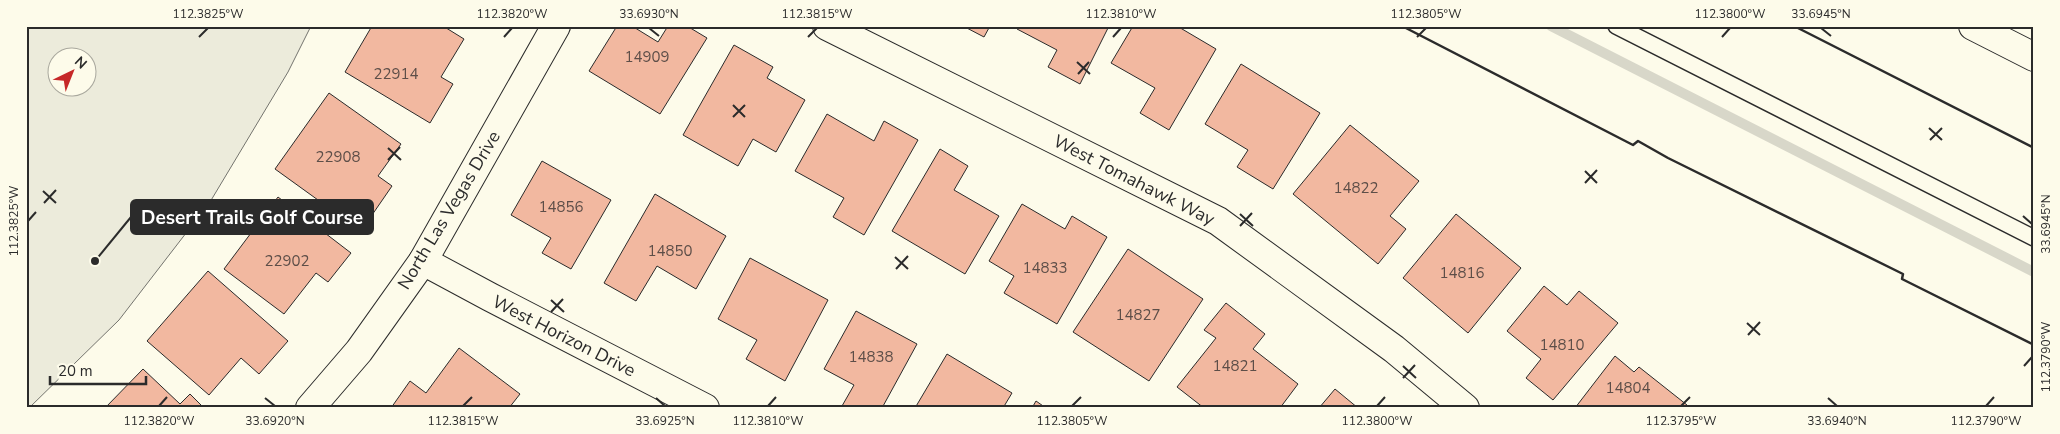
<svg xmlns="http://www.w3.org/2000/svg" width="2060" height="434" font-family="'Nunito Sans',sans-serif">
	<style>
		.green { fill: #ecebdb; stroke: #74746e; fill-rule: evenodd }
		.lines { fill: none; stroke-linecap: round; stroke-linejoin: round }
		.stream { stroke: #d8d7c9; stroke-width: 10 }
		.building { fill: #f2b8a0; stroke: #2b2b2b }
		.lane-casing { stroke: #2b2b2b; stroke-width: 18 }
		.street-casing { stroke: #2b2b2b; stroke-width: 30 }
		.highway-casing { stroke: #2b2b2b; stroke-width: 30 }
		.lane { stroke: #fdfbea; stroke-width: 15 }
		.street { stroke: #fdfbea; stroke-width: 28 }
		.highway { stroke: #fdfbea; stroke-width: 28 }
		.wall { stroke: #2b2b2b; stroke-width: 2.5 }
		.ticks { fill: none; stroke: #2b2b2b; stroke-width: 2 }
		.labels { text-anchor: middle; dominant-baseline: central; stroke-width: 4; stroke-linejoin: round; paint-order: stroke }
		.number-label { font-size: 15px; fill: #5d4e48 }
		.street-label { font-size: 18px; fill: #2b2b2b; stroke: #fdfbea }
		.leader { fill: none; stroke: #2b2b2b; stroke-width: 2 }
		.callout-dot { fill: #2b2b2b; stroke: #fdfbea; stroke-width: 2 }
		.callout { fill: #2b2b2b; stroke: #2b2b2b; stroke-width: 2 }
		.callout-label { font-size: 19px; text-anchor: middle; font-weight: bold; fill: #fff }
		.neatline { fill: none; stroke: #2b2b2b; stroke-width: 2 }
		.ticks-label { font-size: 12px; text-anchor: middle; fill: #2b2b2b }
	</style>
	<rect width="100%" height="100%" fill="#fdfbea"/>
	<!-- green -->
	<path class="green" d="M26,26h285l-23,46 -78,130 -91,118 -90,88h-3zM58,58h30v30h-30z"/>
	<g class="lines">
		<!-- stream -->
		<polyline class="stream" points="1551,26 2034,272"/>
	</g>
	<!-- building -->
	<g class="building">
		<polygon points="372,26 443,26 464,39 441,77 453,84 430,123 345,72"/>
		<polygon points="617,26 632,26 658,42 668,26 687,26 707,38 660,114 589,71"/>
		<polygon points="963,26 990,26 984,37"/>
		<polygon points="1019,26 1109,26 1080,84 1048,67 1057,50 1017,29"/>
		<polygon points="1133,26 1177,26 1216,49 1169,130 1140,113 1155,88 1111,63"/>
		<polygon points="734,45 773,67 767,78 805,100 776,152 753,139 738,166 683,135"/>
		<polygon points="1241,64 1320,113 1273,189 1237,167 1248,150 1205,124"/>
		<polygon points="329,93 401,144 378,176 392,186 361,231 275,169"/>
		<polygon points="827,114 874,141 884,121 918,140 864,235 833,217 844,198 795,171"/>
		<polygon points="1350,125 1419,181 1390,216 1406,229 1378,264 1293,194"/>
		<polygon points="940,149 968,166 954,190 999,216 965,274 892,231"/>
		<polygon points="542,161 611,200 571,269 542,253 551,238 511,215"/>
		<polygon points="655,194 726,236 696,289 657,266 636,301 604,283"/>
		<polygon points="278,197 351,253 328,282 316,273 284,314 224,269"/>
		<polygon points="1022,204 1065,229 1072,216 1107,237 1057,324 1004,293 1014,276 989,261"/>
		<polygon points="1456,214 1521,268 1468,333 1403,278"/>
		<polygon points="1128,249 1203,299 1149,381 1073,332"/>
		<polygon points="750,258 828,300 785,381 746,359 757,340 718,319"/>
		<polygon points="208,271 288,341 259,374 241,358 209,395 147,341"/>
		<polygon points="1544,286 1567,305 1579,291 1618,323 1553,400 1526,378 1541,359 1507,331"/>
		<polygon points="1226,303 1265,334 1253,349 1298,384 1280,408 1204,408 1177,387 1216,338 1204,330"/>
		<polygon points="856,311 917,344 882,408 846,408 842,406 854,385 824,369"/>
		<polygon points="459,348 520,394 509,408 391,408 410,381 426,393"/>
		<polygon points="947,354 1012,393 1003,408 915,408"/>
		<polygon points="1615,356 1634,372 1639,367 1687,405 1685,408 1575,408"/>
		<polygon points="143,369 180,404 190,394 204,408 105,408"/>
		<polygon points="1335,389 1358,408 1319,408"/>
		<polygon points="1036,401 1046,408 1032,408"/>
	</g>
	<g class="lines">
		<defs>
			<polyline id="lane" points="1616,26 2034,238"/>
			<g id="street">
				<polyline points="827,26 1218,221 1394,349 1465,408"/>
				<polyline points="423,261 490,297 705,408"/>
				<polyline points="310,408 359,351 423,261 556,26"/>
			</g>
			<polyline id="highway" points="1973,26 2034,57"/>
		</defs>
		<!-- lane casing -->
		<use href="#lane" class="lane-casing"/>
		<!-- street casing -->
		<use href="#street" class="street-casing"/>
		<!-- highway casing -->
		<use href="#highway" class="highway-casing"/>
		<!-- lane -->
		<use href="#lane" class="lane"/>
		<!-- street -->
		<use href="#street" class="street"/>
		<!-- highway -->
		<use href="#highway" class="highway"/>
		<!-- wall -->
		<g class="wall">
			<polyline points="1402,26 1633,145 1638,141 1668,158 1903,274 1902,279 2034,345"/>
			<polyline points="1794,26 2034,148"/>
		</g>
	</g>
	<!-- ticks -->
	<path class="ticks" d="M649,28l10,8M1821,28l10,8M199,37l9,-9M504,37l8,-9M808,37l9,-9M1113,37l8,-9M1417,37l9,-9M1722,37l8,-9M1077,62l13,12M1078,74l11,-12M733,105l12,12M733,117l12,-12M1929,128l13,12M1930,140l12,-12M388,148l13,12M388,160l12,-13M1585,171l12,12M1585,183l12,-13M43,191l13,12M44,203l12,-13M1240,214l13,12M2023,216l9,8M28,221l8,-9M1240,226l12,-13M895,257l13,12M896,269l12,-13M551,300l13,12M551,312l12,-13M1747,323l13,12M1748,335l12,-13M1403,366l13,12M2024,366l8,-9M1403,378l12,-13M265,398l10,8M656,398l9,8M1828,398l9,8M159,406l8,-9M463,406l9,-9M768,406l8,-9M1072,406l9,-9M1377,406l8,-9M1681,406l9,-9M1986,406l8,-9"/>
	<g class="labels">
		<!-- number labels -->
		<g class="number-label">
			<text x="647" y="57">14909</text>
			<text x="396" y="74">22914</text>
			<text x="338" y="157">22908</text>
			<text x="1356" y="188">14822</text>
			<text x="561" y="207">14856</text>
			<text x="670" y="251">14850</text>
			<text x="287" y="261">22902</text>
			<text x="1045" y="268">14833</text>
			<text x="1462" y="273">14816</text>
			<text x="1138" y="315">14827</text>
			<text x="1562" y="345">14810</text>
			<text x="871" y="357">14838</text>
			<text x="1235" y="366">14821</text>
			<text x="1628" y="388">14804</text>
		</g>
		<!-- street labels -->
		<g class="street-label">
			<text transform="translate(1134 180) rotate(27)">West Tomahawk Way</text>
			<text transform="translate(449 210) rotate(-59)">North Las Vegas Drive</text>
			<text transform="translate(564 336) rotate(27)">West Horizon Drive</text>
		</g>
	</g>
	<!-- callouts -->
	<path class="leader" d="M95 261L131 217"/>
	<circle class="callout-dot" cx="95" cy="261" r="5"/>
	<rect class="callout" x="131" y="200" width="242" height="34" rx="5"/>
	<g class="callout-label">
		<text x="252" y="224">Desert Trails Golf Course</text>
	</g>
	<!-- border -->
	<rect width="2060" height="434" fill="none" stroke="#fdfbea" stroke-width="55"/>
	<!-- north arrow -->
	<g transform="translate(72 72) rotate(43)"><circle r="24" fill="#fdfbea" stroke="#a9a89e"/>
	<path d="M0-4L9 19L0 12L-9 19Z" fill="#c62828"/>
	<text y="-8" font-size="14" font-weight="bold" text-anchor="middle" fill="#2b2b2b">N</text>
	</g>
	<!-- scale -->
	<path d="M50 376v8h96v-8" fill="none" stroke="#2b2b2b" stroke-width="2.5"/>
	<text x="58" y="376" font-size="15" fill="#2b2b2b" stroke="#fdfbea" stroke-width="4" paint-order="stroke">20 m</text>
	<rect x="28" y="28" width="2004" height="378" class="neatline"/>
	<g class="ticks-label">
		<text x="208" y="18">112.3825°W</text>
		<text x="512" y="18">112.3820°W</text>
		<text x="649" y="18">33.6930°N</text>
		<text x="817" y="18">112.3815°W</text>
		<text x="1121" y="18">112.3810°W</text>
		<text x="1426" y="18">112.3805°W</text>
		<text x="1730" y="18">112.3800°W</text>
		<text x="1821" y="18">33.6945°N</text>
		<text transform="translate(14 221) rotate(-90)" y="4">112.3825°W</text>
		<text transform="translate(2046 224) rotate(-90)" y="4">33.6945°N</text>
		<text transform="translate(2046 357) rotate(-90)" y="4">112.3790°W</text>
		<text x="159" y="425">112.3820°W</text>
		<text x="275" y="425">33.6920°N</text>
		<text x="463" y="425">112.3815°W</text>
		<text x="665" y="425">33.6925°N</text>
		<text x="768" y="425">112.3810°W</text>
		<text x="1072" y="425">112.3805°W</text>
		<text x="1377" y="425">112.3800°W</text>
		<text x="1681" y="425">112.3795°W</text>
		<text x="1837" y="425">33.6940°N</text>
		<text x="1986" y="425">112.3790°W</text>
	</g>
</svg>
